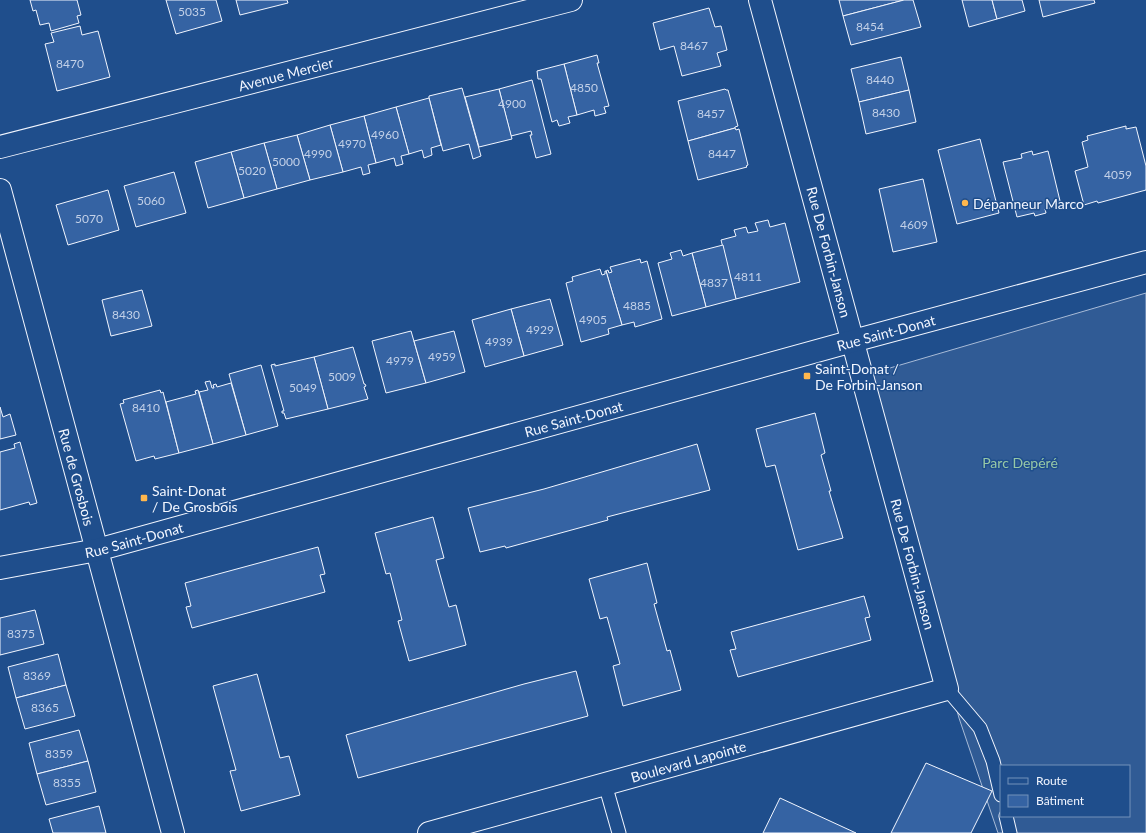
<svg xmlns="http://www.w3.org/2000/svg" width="1146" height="833" font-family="Lato,sans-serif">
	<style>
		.built { fill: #305b95; stroke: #a8bbd7; fill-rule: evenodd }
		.building { fill: #3563a3; stroke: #f2f6ff }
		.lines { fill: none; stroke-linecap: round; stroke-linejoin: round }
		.lane-casing { stroke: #f2f6ff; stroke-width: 15 }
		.street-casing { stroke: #f2f6ff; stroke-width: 24 }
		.secondary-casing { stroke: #f2f6ff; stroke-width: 24 }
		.lane { stroke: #1f4e8c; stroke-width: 13 }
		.street { stroke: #1f4e8c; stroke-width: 22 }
		.secondary { stroke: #1f4e8c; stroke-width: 22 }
		.poi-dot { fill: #ffb74d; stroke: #1f4e8c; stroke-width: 1.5 }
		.labels { text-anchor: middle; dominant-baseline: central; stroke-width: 3; stroke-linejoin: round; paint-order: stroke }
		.number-label { font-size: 12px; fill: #c3d1e8 }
		.street-label { font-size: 14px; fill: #f2f6ff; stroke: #1f4e8c }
		.poi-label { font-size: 14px; fill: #f2f6ff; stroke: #1f4e8c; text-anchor: start }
		.park-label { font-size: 14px; fill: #97c8a6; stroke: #1f4e8c }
	</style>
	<rect width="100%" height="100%" fill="#1f4e8c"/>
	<!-- built -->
	<path class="built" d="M1146,293v540h-148l-39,-115 -93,-343zM1001,766h128v50h-128z"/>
	<!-- building -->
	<g class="building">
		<polygon points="30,0 77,0 81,15 77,16 79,23 51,31 49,23 40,25 36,10 33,11"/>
		<polygon points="166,0 216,0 222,21 176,34"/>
		<polygon points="236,0 287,0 288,3 240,15"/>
		<polygon points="839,0 904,0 843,16"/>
		<polygon points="904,0 913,0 921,27 851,45 843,16"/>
		<polygon points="962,0 992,0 997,19 969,27"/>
		<polygon points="992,0 1022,0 1025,11 997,19"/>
		<polygon points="1039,0 1094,0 1095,3 1043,17"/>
		<polygon points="709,8 715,27 721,26 727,50 717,53 721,66 682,76 674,46 660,50 653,23"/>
		<polygon points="80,26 82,35 98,31 110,77 57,91 45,44 54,42 51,33"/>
		<polygon points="597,55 599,63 597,63 609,106 604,107 606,113 595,116 594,110 577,115 564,64"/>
		<polygon points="901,57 909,90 859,102 851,69"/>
		<polygon points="564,64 577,115 568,117 570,123 559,126 557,120 552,122 541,79 538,79 537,71"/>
		<polygon points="532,80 551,154 536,158 530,135 532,135 531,131 511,136 499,89"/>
		<polygon points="462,88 481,156 473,159 469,144 443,151 429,98 429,96"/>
		<polygon points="499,89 512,139 479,147 465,97"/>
		<polygon points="725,89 726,90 728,90 738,126 735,127 735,128 688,141 678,101"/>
		<polygon points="909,90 916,122 866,134 859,102"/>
		<polygon points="429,98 441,145 431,148 432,155 424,158 422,150 409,154 396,107"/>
		<polygon points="396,107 409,154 401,156 403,164 396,166 394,158 376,163 364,116"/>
		<polygon points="364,116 376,163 368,165 370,173 363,175 361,167 343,172 330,125"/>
		<polygon points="330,125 343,172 310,180 297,135"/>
		<polygon points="1126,126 1126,129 1136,127 1146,166 1146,190 1098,203 1097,201 1084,205 1075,171 1088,167 1082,142 1088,140 1087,136"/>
		<polygon points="735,128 736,130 739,129 748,165 746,166 747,167 698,180 688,141"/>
		<polygon points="297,135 310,180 277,189 264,143"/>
		<polygon points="980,139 999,213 957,224 938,150"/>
		<polygon points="264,143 277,189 244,198 231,152"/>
		<polygon points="1032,151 1033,155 1048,151 1061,205 1045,209 1046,213 1035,216 1034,213 1017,217 1003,162 1022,158 1021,154"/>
		<polygon points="231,152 244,198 208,208 195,162"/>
		<polygon points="174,172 186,213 136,227 124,186"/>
		<polygon points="923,179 937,242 893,252 879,189"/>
		<polygon points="108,190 119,230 68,245 56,205"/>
		<polygon points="768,220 770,227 785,223 800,282 736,299 721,240 736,236 734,230 746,227 748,233 758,231 755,223"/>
		<polygon points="723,245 736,299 706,307 692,253"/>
		<polygon points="681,250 683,256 692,253 706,307 672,316 658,263 672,259 670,253"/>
		<polygon points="640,259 641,263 647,261 662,319 635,327 634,322 622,325 606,271 608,270 609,273 612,272 610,267"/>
		<polygon points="600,269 602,275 605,274 605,271 606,271 622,325 608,329 609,334 581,342 566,283 573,281 572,277"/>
		<polygon points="142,290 152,326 111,336 102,300"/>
		<polygon points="550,299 563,345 524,356 511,309"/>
		<polygon points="511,309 524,356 485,367 472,320"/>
		<polygon points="411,331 426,383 386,393 372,341"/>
		<polygon points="454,331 465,372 426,383 414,341"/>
		<polygon points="353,347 364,384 365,384 366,386 364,387 368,399 328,409 314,357"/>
		<polygon points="314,357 328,409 286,419 284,413 282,413 282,411 284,411 271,365 275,364 275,366"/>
		<polygon points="261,365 278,426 246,435 229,374"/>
		<polygon points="210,381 212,388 214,388 213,385 216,384 217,387 231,383 246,435 213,444 199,392 208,390 205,382"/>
		<polygon points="160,390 161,393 163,392 179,453 155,459 154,456 136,461 120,404 124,403 123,400"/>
		<polygon points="198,390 213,444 179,453 166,402 196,394 195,391"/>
		<polygon points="0,407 3,417 10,414 16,435 0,439"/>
		<polygon points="815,413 825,453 821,455 831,491 829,491 843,538 798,550 775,465 766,467 756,429"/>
		<polygon points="20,442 37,503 30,505 29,502 0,510 0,452 15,448 14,444"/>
		<polygon points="697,444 710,490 607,517 608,520 506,548 505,546 480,552 468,508 544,489"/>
		<polygon points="433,517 444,558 436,560 449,607 456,605 466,645 409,661 398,621 402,620 390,573 386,574 375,533"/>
		<polygon points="318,547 325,574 320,575 325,592 192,628 186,607 191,606 185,583"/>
		<polygon points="647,563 657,603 654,604 667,651 670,650 681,690 623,706 613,666 620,664 607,617 600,619 589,579"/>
		<polygon points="864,596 870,617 865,618 871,640 738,677 730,650 736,649 731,632"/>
		<polygon points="35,610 44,644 0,655 0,618"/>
		<polygon points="58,654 66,685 16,698 8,667"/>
		<polygon points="576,671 588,716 358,778 346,735 524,684"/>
		<polygon points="257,674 280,758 289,756 300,795 241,811 230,771 236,770 213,686"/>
		<polygon points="66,685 75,716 25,729 16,698"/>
		<polygon points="79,730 88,761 37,774 29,743"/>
		<polygon points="88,761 96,792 46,805 37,774"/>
		<polygon points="926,763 992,791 971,833 891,833"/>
		<polygon points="780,798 856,833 763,833"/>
		<polygon points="99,806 106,833 53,833 49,819"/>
	</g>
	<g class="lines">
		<defs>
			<g id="lane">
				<polyline points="947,689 980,728 993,761 1001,795"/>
				<polyline points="605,784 619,833"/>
				<polyline points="1006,816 1010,833"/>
			</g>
			<g id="street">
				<path id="s1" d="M0,147l571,-147"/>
				<path id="s2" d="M0,190l173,643"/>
				<path id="s3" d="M429,833l518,-144 -187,-689"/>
			</g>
			<g id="secondary">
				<path id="s4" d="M0,568l97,-18 756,-209 293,-79"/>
			</g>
		</defs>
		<!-- lane casing -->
		<use href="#lane" class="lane-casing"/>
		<!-- street casing -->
		<use href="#street" class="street-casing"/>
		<!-- secondary casing -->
		<use href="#secondary" class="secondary-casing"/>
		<!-- lane -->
		<use href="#lane" class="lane"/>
		<!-- street -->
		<use href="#street" class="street"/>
		<!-- secondary -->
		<use href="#secondary" class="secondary"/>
	</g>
	<!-- markers -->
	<g class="poi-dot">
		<circle cx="965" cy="203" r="4"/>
		<rect x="803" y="372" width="8" height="8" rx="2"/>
		<rect x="140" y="494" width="8" height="8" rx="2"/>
	</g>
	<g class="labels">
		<!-- number labels -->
		<g class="number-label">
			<text x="192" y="11">5035</text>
			<text x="870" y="26">8454</text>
			<text x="694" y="45">8467</text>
			<text x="70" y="63">8470</text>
			<text x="880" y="79">8440</text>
			<text x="584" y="87">4850</text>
			<text x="512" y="103">4900</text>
			<text x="886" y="112">8430</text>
			<text x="711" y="113">8457</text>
			<text x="385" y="134">4960</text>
			<text x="352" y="143">4970</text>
			<text x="318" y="153">4990</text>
			<text x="722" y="153">8447</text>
			<text x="286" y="161">5000</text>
			<text x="252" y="170">5020</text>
			<text x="1118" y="174">4059</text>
			<text x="151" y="200">5060</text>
			<text x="89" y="218">5070</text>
			<text x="914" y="224">4609</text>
			<text x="748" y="276">4811</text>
			<text x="714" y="282">4837</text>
			<text x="637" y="305">4885</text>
			<text x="126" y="314">8430</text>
			<text x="593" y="319">4905</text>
			<text x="540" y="329">4929</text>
			<text x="499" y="341">4939</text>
			<text x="442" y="356">4959</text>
			<text x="400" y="360">4979</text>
			<text x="342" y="376">5009</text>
			<text x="303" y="387">5049</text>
			<text x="146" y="407">8410</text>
			<text x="21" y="633">8375</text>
			<text x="37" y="675">8369</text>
			<text x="45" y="707">8365</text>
			<text x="59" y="753">8359</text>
			<text x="67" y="782">8355</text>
		</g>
		<!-- street labels -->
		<g class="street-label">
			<text stroke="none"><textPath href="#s1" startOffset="295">Avenue Mercier</textPath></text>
			<text transform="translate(829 252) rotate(75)">Rue De Forbin-Janson</text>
			<text stroke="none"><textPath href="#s4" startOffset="917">Rue Saint-Donat</textPath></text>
			<text stroke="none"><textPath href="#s4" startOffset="593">Rue Saint-Donat</textPath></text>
			<text stroke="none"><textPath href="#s2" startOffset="297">Rue de Grosbois</textPath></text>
			<text stroke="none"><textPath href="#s4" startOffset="137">Rue Saint-Donat</textPath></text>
			<text transform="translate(913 564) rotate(75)">Rue De Forbin-Janson</text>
			<text stroke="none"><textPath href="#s3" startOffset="269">Boulevard Lapointe</textPath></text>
		</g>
		<!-- poi labels -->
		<g class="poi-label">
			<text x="973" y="203">Dépanneur Marco</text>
			<text x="815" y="368">Saint-Donat /<tspan x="815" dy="16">De Forbin-Janson</tspan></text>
			<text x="152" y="490">Saint-Donat<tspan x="152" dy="16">/ De Grosbois</tspan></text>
		</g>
		<!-- park labels -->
		<g class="park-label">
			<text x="1020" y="462">Parc Depéré</text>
		</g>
	</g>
	<!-- legend -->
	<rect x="1000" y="765" width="130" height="52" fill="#1f4e8c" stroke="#7391ba"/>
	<rect x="1008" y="778" width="20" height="6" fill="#1f4e8c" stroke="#7391ba"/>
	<text x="1036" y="785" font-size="12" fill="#f2f6ff">Route</text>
	<rect x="1008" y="795" width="20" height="12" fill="#3563a3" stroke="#7391ba"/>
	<text x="1036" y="805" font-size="12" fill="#f2f6ff">Bâtiment</text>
</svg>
